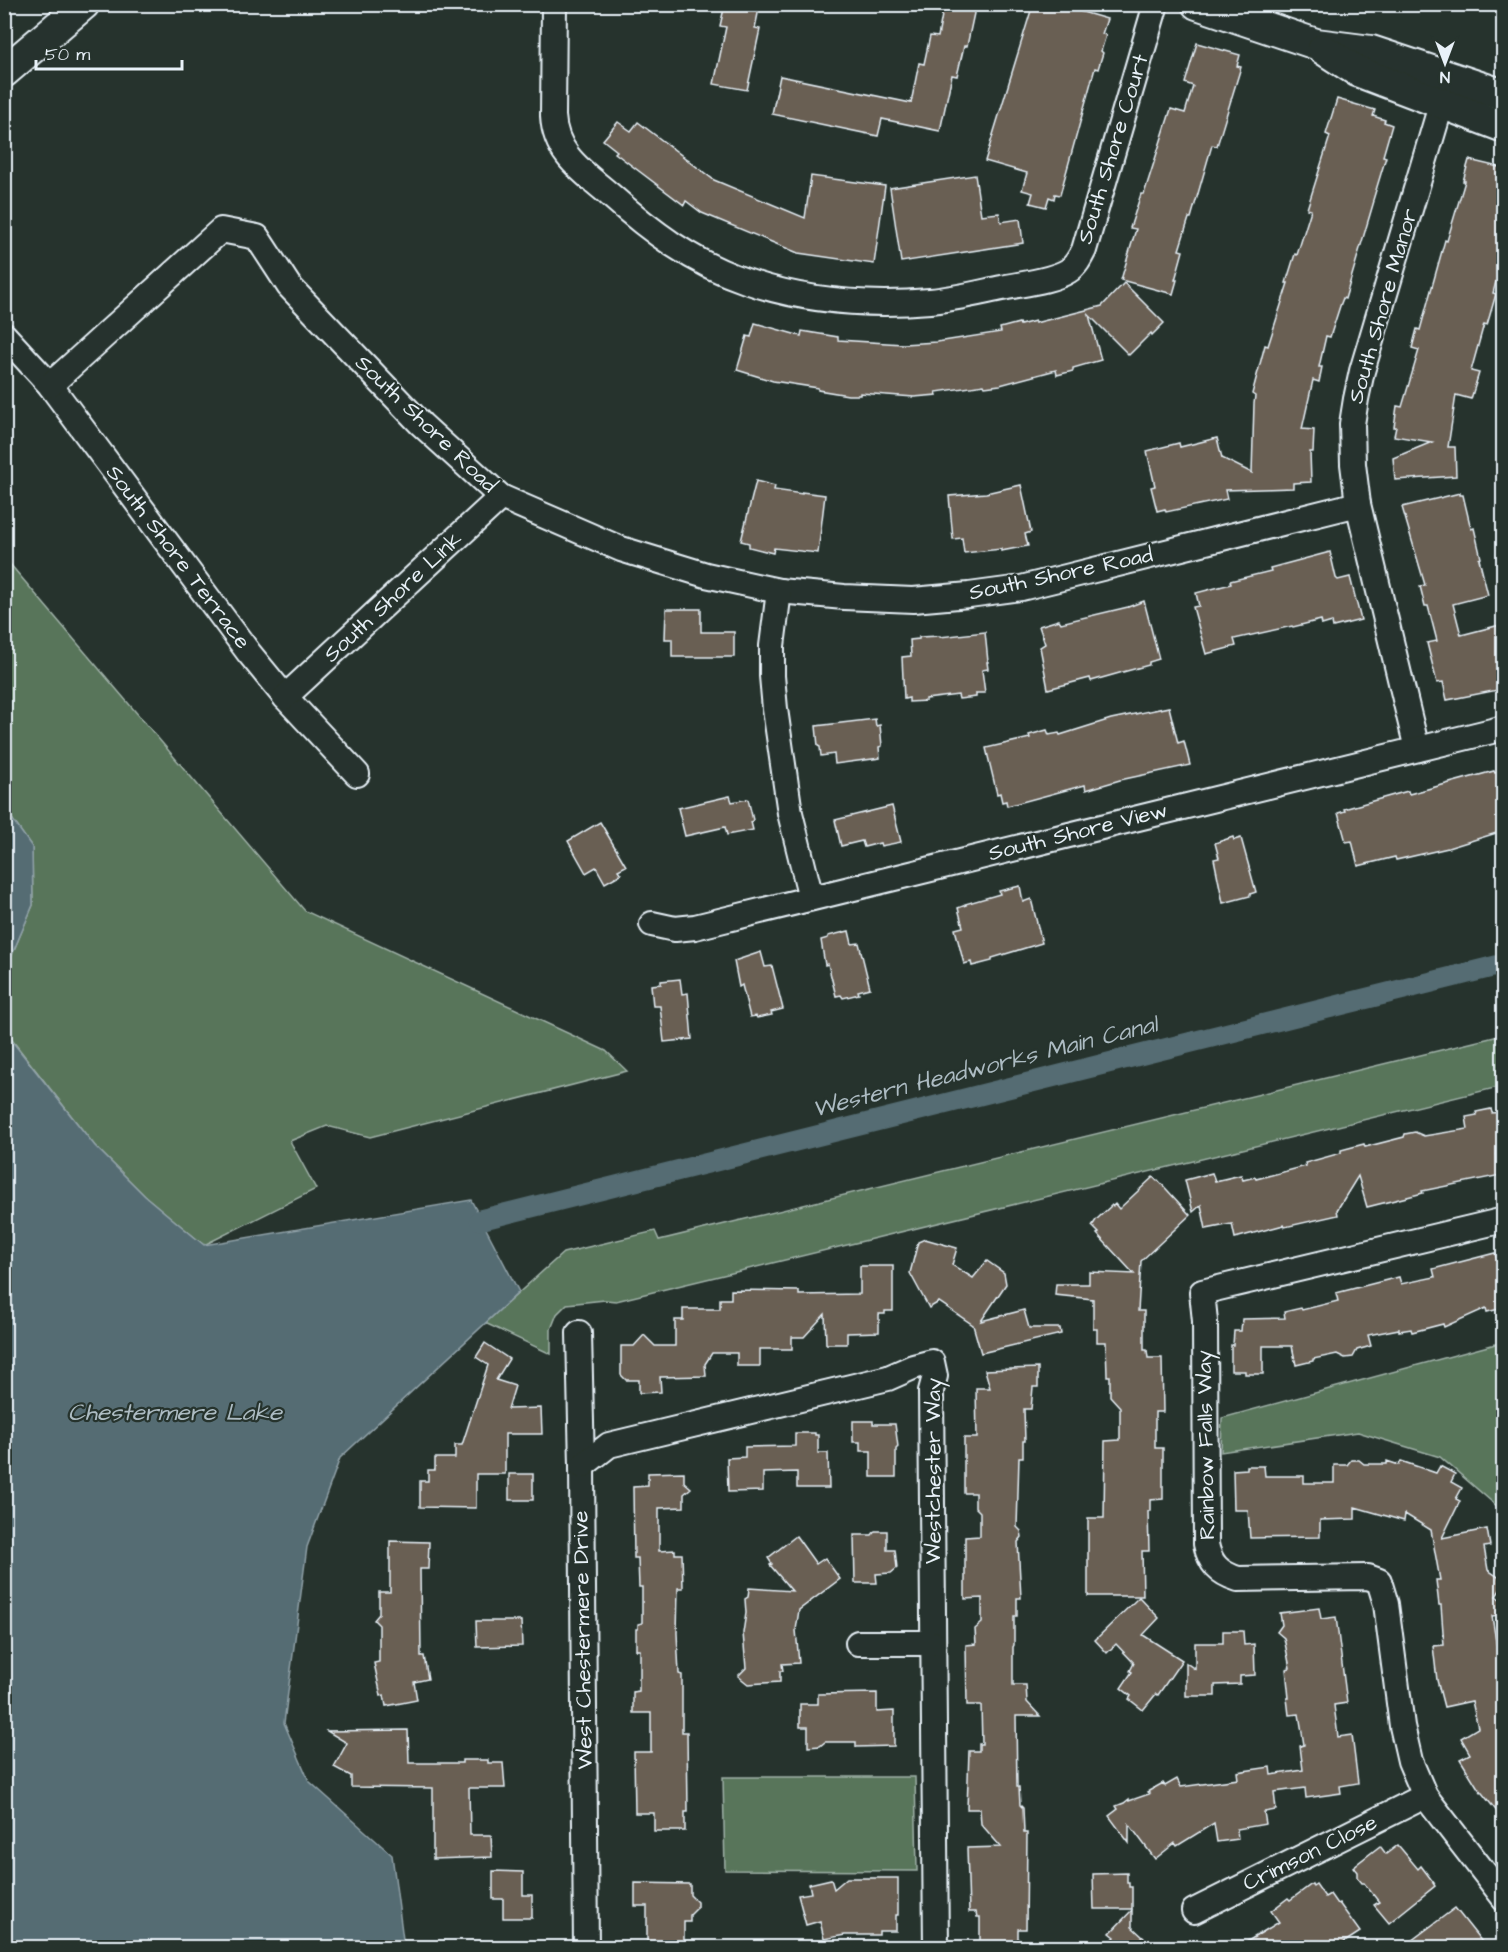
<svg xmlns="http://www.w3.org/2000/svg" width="1508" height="1952" font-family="'Architects Daughter',sans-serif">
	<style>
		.green { fill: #58745a; stroke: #a0b2a9; stroke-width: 1.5 }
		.water { fill: #556c73; stroke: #90a1a8; stroke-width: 1.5 }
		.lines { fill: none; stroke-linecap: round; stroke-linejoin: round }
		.canal { stroke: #556c73; stroke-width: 21 }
		.building { fill: #695e53; stroke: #e8f1f8; stroke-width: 1.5 }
		.minor-casing { stroke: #e8f1f8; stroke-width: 28 }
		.tertiary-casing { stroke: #e8f1f8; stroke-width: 34 }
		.minor { stroke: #26332d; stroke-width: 24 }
		.tertiary { stroke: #26332d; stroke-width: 30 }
		.labels { text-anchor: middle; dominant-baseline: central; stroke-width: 4.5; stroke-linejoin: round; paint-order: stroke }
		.street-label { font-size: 22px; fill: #e8f1f8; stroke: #26332d }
		.water-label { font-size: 24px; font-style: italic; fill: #adbcc3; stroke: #26332d }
	</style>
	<rect width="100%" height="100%" fill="#26332d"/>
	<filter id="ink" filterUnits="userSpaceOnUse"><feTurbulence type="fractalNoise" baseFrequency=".0167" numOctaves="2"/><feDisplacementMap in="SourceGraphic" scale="12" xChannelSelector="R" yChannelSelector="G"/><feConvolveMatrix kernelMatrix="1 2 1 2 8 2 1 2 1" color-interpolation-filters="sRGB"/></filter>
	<g filter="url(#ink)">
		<!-- green -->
		<g class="green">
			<polygon points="4,557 305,911 606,1051 627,1071 370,1137 327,1126 290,1141 316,1189 204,1245 145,1196 95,1146 5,1031 5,971 33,905 32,847 5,809"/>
			<polygon points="1503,1035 1503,1086 616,1301 605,1300 567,1304 557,1314 551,1329 551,1354 485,1323 563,1253 655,1231 659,1240"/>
			<polygon points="1503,1342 1503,1520 1499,1508 1440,1457 1358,1432 1221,1452 1222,1418"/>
			<polygon points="723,1777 915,1777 917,1871 725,1870"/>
		</g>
		<!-- water -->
		<g class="water">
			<polygon points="5,809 32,847 33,905 5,971"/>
			<polygon points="4,1031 95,1146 145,1196 204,1245 471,1200 519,1292 340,1458 307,1547 284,1723 309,1781 392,1855 404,1947 5,1947"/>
		</g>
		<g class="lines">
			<!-- canal -->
			<polyline class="canal" points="480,1220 1504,964"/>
		</g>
		<!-- building -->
		<g class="building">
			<polygon points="725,4 760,4 755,28 760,29 747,90 714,84 726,27 720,26"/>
			<polygon points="944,4 976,4 967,46 964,46 957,76 952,75 940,131 882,119 878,136 772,114 780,76 911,103 919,63 924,64 930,36 938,37"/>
			<polygon points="1033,4 1055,4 1107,19 1102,34 1106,35 1101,51 1103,53 1098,69 1095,68 1060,195 1055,194 1054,199 1049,197 1046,207 1030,203 1033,193 1022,190 1027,173 985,161"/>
			<polygon points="1197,43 1240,55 1237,66 1241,67 1217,146 1212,145 1191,218 1189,218 1179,250 1183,251 1175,280 1177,280 1173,294 1121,280 1136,229 1130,228 1141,194 1144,194 1171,109 1185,113 1193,86 1185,83"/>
			<polygon points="1337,99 1375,110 1373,116 1385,120 1384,122 1392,125 1383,156 1386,157 1373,200 1374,201 1345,299 1343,298 1340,306 1330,337 1326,336 1319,367 1322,367 1319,382 1313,380 1302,429 1314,430 1313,452 1310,452 1311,482 1293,483 1293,488 1225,490 1227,499 1166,512 1165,509 1157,511 1151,487 1155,486 1147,451 1179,443 1180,447 1217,438 1222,458 1252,473 1254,404 1255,396 1252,394 1265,345 1268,346 1288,283 1286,283 1295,254 1297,255 1311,210 1307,209 1330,136 1326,134"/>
			<polygon points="618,122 631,131 638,122 714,180 805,218 811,176 885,186 874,264 798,253 702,213 686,201 684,205 615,153 617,151 603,140"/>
			<polygon points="1469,160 1503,168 1503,256 1493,293 1496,294 1487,325 1484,324 1471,371 1479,373 1471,399 1456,395 1448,447 1455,447 1456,476 1395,480 1393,458 1432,442 1394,436 1396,427 1394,427 1397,406 1402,407 1419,350 1412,348 1417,329 1420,330 1445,240 1447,241 1465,181 1463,181"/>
			<polygon points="975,175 981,215 999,213 1001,222 1020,219 1023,243 901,262 890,188"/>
			<polygon points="1124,283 1164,323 1152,335 1151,333 1129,355 1089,315 1101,360 1073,368 1073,371 1057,375 1056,370 1000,385 985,387 984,385 936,392 937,395 914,397 860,393 860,395 848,395 818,390 818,388 773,381 737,370 747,336 751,337 755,323 801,336 802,331 838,337 838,340 903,344 937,342 1001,332 1000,328 1019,323 1020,325 1035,321 1035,323 1102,306"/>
			<polygon points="756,481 775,486 774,490 802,494 802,492 825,495 818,553 774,548 773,553 749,547 749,543 741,541"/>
			<polygon points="1021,485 1031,532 1025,534 1028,546 1001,551 1001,549 964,553 962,538 953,539 949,496 986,493"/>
			<polygon points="1460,493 1460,495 1463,495 1471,529 1474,528 1481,558 1479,559 1488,595 1453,604 1461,635 1500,625 1503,637 1503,689 1447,700 1443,682 1437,683 1427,643 1437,641 1428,606 1425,606 1420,586 1425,585 1402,507"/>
			<polygon points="1330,552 1336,578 1338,580 1350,577 1361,620 1333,627 1332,622 1322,625 1321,620 1293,627 1292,626 1234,639 1236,646 1206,654 1193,607 1199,606 1196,593 1231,584 1230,581 1271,571 1270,568"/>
			<polygon points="1144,601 1159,659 1149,662 1149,665 1123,672 1091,681 1090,678 1048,689 1040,647 1045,644 1039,626 1059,620 1061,623 1128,607"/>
			<polygon points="666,609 701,609 701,632 734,632 734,657 672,657 672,639 665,639"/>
			<polygon points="985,632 988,662 987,662 988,669 982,670 985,693 976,693 976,697 959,699 958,695 926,699 926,701 909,702 909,698 904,699 902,657 911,656 910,640 919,639 919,637 940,636 940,637"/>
			<polygon points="1169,707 1178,743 1184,741 1190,765 1120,780 1086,790 1085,785 1007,806 1006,801 1002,802 1000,793 997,794 986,748 1030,738 1029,735 1047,730 1049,735 1059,733 1060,735 1111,719"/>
			<polygon points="875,719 876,726 880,725 882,746 879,747 880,758 835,764 834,754 821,756 820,747 818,746 816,726"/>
			<polygon points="1503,770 1503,831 1448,848 1396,860 1395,857 1358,866 1352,841 1346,842 1338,813 1345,811 1344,809 1408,791 1409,794 1494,771 1495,773"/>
			<polygon points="730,796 732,802 748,799 753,820 751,822 753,830 727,835 725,827 685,836 678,808"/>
			<polygon points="892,806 901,842 881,846 880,843 864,847 862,841 841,846 835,820"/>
			<polygon points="600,822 626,866 618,870 621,874 605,883 596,867 586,873 568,841"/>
			<polygon points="1233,837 1234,840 1241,838 1256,892 1250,894 1250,896 1223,903 1214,859 1219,858 1215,843"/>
			<polygon points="1020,886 1023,902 1031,899 1042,943 992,958 992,961 972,966 971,962 964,964 955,929 963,927 958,908 966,905 965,904 1000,894 999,891"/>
			<polygon points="849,931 852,944 859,943 870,988 858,991 859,994 843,998 841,995 836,996 828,964 825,965 821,940 828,938 828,936"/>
			<polygon points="761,952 765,967 772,966 783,1009 771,1012 772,1015 757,1018 756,1016 750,1017 742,985 739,987 734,961"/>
			<polygon points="680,979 682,994 688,993 692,1039 664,1042 660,1006 653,1006 651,985 661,984 661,981"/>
			<polygon points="1491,1109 1492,1113 1501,1112 1503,1125 1503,1153 1497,1154 1501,1175 1422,1191 1423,1193 1367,1207 1358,1176 1337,1210 1338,1215 1285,1227 1284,1225 1235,1238 1232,1224 1206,1229 1201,1205 1193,1212 1185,1180 1212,1173 1215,1181 1241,1175 1243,1180 1255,1177 1256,1179 1306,1166 1305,1163 1341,1153 1341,1150 1364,1144 1365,1147 1404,1137 1405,1134 1415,1132 1424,1136 1468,1129 1466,1117 1477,1115 1476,1112"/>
			<polygon points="1153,1177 1157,1181 1158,1180 1190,1215 1141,1261 1138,1311 1144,1311 1144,1350 1147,1350 1148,1358 1162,1358 1163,1412 1155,1412 1155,1448 1163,1448 1163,1499 1150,1500 1150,1511 1148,1511 1149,1551 1142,1551 1143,1596 1088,1596 1088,1518 1104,1518 1105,1441 1120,1440 1120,1407 1110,1396 1110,1376 1107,1376 1106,1342 1097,1342 1097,1329 1093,1329 1093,1299 1055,1295 1056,1284 1089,1284 1089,1272 1134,1274 1097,1234 1099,1233 1092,1226 1096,1220 1112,1205 1113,1206 1115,1204 1119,1209"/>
			<polygon points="925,1239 957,1248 952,1265 973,1278 987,1261 1004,1273 1006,1284 981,1321 1024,1310 1029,1328 1060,1328 1061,1334 981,1353 973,1325 939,1302 929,1308 910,1273 918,1242"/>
			<polygon points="1495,1253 1497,1259 1503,1257 1503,1308 1487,1312 1486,1308 1444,1327 1443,1324 1412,1332 1411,1329 1399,1331 1399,1329 1368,1335 1371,1346 1357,1350 1353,1357 1345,1358 1337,1354 1313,1359 1313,1361 1296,1365 1292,1346 1263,1346 1263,1374 1245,1374 1245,1371 1231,1371 1231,1345 1233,1345 1234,1331 1241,1331 1242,1319 1285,1318 1284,1312 1301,1308 1302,1310 1338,1301 1336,1293 1399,1277 1401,1284 1435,1277 1433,1269"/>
			<polygon points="860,1266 893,1266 893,1311 885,1311 885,1314 879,1314 879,1332 847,1333 847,1344 826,1344 825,1314 804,1337 792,1337 792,1349 760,1349 760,1366 737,1366 737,1353 712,1353 705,1364 706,1376 660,1377 661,1392 639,1393 639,1380 626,1380 621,1375 621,1346 634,1346 644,1335 655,1346 675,1346 675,1320 683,1320 683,1309 720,1309 720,1299 731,1299 731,1290 799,1291 799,1295 860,1294"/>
			<polygon points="485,1343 509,1359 496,1380 515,1386 508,1409 541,1408 542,1434 505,1434 505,1474 476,1474 476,1508 420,1507 420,1481 428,1481 428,1470 435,1470 435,1458 455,1458 455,1445 462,1445 488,1365 476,1357"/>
			<polygon points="1038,1368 1038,1387 1033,1387 1031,1409 1024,1409 1025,1441 1023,1441 1023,1457 1019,1457 1017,1527 1021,1531 1022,1537 1018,1542 1021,1598 1017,1598 1017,1616 1014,1616 1014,1645 1013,1647 1013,1685 1026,1685 1027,1702 1040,1716 1016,1716 1017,1787 1019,1787 1020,1805 1023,1808 1024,1833 1027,1833 1026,1929 1018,1929 1018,1947 980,1947 980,1917 977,1917 976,1912 969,1912 967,1848 1001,1847 981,1824 980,1809 967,1809 969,1751 979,1751 979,1744 982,1744 981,1705 967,1705 966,1645 976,1644 975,1629 982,1623 982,1598 965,1599 965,1537 980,1536 980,1512 975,1507 975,1493 964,1493 964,1438 977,1438 976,1388 990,1388 985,1370"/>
			<polygon points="853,1421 873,1421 873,1424 895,1424 898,1447 896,1449 896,1477 871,1477 871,1451 860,1451 860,1442 853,1442"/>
			<polygon points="795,1433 815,1433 815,1435 818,1435 818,1453 828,1453 829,1488 797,1488 797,1472 763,1473 763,1491 728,1492 727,1458 745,1457 745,1447 795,1446"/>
			<polygon points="1351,1460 1359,1460 1364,1464 1387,1464 1387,1461 1399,1465 1401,1461 1436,1473 1440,1466 1455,1474 1451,1482 1462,1488 1456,1499 1460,1501 1442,1538 1487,1529 1490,1546 1484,1547 1488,1570 1501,1579 1502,1587 1496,1596 1503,1602 1503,1614 1492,1616 1501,1673 1503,1673 1503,1819 1478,1788 1460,1759 1470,1754 1461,1738 1478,1728 1472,1701 1444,1707 1437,1680 1433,1646 1444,1645 1441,1605 1439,1605 1436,1580 1440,1580 1431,1530 1405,1514 1404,1521 1355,1507 1355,1519 1320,1520 1320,1537 1250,1538 1248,1510 1234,1510 1233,1470 1247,1469 1247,1466 1264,1466 1265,1476 1304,1476 1304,1483 1334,1483 1334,1465 1347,1465"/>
			<polygon points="684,1472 684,1482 691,1488 684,1494 684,1507 659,1508 659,1551 675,1550 675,1554 682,1554 683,1588 678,1588 677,1633 679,1674 682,1675 682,1732 687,1732 688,1812 685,1812 685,1831 654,1831 654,1813 635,1813 634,1752 651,1752 651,1713 633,1713 633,1692 639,1691 639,1678 640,1677 640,1650 636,1650 636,1629 638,1629 638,1624 642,1623 642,1587 639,1587 638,1558 634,1558 633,1487 648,1486 648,1473"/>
			<rect x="509" y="1474" width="24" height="26"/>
			<polygon points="875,1531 887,1531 887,1550 895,1550 897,1568 891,1573 876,1574 877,1583 855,1583 854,1535 872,1535"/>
			<polygon points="796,1536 816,1564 825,1558 840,1579 799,1610 796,1630 799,1663 782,1664 783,1671 780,1671 780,1682 748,1684 738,1676 746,1668 743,1633 746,1613 745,1599 748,1597 749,1588 792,1591 770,1565 772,1564 768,1558"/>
			<polygon points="390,1541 429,1542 428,1569 420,1569 421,1656 424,1656 428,1679 414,1682 417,1700 386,1706 384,1695 381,1696 374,1663 379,1662 379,1625 374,1620 379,1614 379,1592 390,1592"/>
			<polygon points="1139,1597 1159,1618 1143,1635 1182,1660 1158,1695 1156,1694 1143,1710 1129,1699 1131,1696 1121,1688 1132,1672 1130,1671 1134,1663 1116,1644 1107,1653 1095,1640"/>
			<polygon points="1319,1608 1321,1619 1336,1617 1347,1703 1334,1705 1338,1737 1352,1735 1358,1783 1340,1786 1341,1793 1306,1798 1305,1788 1274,1792 1276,1810 1264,1812 1266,1824 1237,1829 1238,1839 1217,1842 1214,1823 1177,1846 1175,1843 1155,1859 1129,1824 1129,1843 1109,1816 1118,1809 1116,1806 1124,1803 1129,1799 1129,1801 1149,1794 1147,1792 1163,1783 1165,1786 1177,1779 1181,1787 1238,1779 1237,1772 1270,1767 1271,1775 1303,1770 1300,1746 1304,1745 1299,1714 1289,1715 1287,1698 1289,1698 1286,1669 1290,1668 1284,1638 1277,1632 1282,1625 1280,1613"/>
			<polygon points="476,1621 521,1621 522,1646 477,1647"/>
			<polygon points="1223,1631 1243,1631 1244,1645 1254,1644 1255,1675 1240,1676 1240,1684 1215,1685 1215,1696 1186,1696 1186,1663 1195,1669 1195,1643 1223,1643"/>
			<polygon points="877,1693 877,1712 894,1711 894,1746 856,1747 856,1742 825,1742 820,1746 808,1747 808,1727 800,1727 800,1704 818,1704 818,1694"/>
			<polygon points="408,1730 409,1763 462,1763 462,1760 488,1760 488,1763 503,1763 505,1788 469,1788 470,1835 491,1835 492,1857 433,1859 433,1788 351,1787 351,1776 334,1767 347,1743 327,1731"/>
			<polygon points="1398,1845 1418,1869 1421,1866 1434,1883 1433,1883 1435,1886 1389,1923 1374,1905 1379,1902 1364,1883 1361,1883 1357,1878 1357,1872 1353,1867 1380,1846 1386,1854"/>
			<polygon points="493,1871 523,1872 523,1895 532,1895 532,1918 503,1918 503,1899 493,1899"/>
			<polygon points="1127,1873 1127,1882 1129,1882 1129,1887 1132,1887 1132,1909 1094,1909 1093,1874"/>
			<polygon points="847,1878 898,1878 898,1915 896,1915 896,1931 879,1931 879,1935 845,1935 824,1939 820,1921 806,1925 798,1895 811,1893 809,1884 831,1879 834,1889"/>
			<polygon points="635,1883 690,1884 690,1895 697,1902 697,1908 690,1915 690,1922 684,1922 684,1947 647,1947 647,1906 635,1906"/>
			<polygon points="1312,1884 1313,1886 1316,1884 1325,1897 1330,1894 1337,1904 1339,1903 1360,1932 1337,1947 1238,1947 1279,1922 1271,1911 1288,1898 1290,1900"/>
			<polygon points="1455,1908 1486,1947 1403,1947"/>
			<polygon points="1132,1910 1132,1927 1145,1939 1137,1947 1105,1947 1115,1937 1110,1933"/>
		</g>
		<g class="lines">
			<defs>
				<g id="minor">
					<path d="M554,4l-1,112c2,38 29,55 56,78 40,36 85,70 137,87 58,20 123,25 184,20 24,-2 48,-8 72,-13 18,-4 50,-7 66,-17 8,-5 12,-13 16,-21l72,-246"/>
					<polyline points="4,335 50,385 249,653 285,697 357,774"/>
					<polyline points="50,385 221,230 257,237 289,286 421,424 501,497 621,549 706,575 779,591 844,597 913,600 969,595 1021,588 1066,577 1358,504"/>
					<polyline points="779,591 772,646 772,676 775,709 790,813 811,898"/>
					<polyline points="285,697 501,497"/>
					<polyline points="1417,749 1358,504 1353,464 1352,424 1356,399 1362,371 1447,85"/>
					<polyline points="652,924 675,929 695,927 1504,728"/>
					<path d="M1504,1220l-302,72 3,29 1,223c4,20 13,29 32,35l130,-2 11,4 7,23 16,122 8,35 15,35 79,102"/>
					<polyline points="579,1333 582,1466 586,1948"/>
					<polyline points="582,1466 609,1445 888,1378 913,1367 932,1362 935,1376 931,1391 936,1948"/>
					<polyline points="858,1643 933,1643"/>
					<polyline points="1194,1911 1425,1796"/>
				</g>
				<g id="tertiary">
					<polyline points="1197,4 1316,44 1371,51 1504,95"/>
					<polyline points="1323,49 1357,71 1504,127"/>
					<polyline points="4,72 84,4"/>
				</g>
			</defs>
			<!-- minor casing -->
			<use href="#minor" class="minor-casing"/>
			<!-- tertiary casing -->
			<use href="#tertiary" class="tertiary-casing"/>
			<!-- minor -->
			<use href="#minor" class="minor"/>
			<!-- tertiary -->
			<use href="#tertiary" class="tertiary"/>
		</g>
	</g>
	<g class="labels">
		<!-- street labels -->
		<g class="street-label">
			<text transform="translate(1113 149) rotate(-73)">South Shore Court</text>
			<text transform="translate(1383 306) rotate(-74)">South Shore Manor</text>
			<text transform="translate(426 424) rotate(44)">South Shore Road</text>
			<text transform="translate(178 557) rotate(53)">South Shore Terrace</text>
			<text transform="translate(1061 574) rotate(-12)">South Shore Road</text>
			<text transform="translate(393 597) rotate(-43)">South Shore Link</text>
			<text transform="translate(1078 832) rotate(-14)">South Shore View</text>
			<text transform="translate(1206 1445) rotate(-91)">Rainbow Falls Way</text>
			<text transform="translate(933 1471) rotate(-90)">Westchester Way</text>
			<text transform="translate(583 1640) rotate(-91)">West Chestermere Drive</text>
			<text transform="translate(1310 1853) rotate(-26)">Crimson Close</text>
		</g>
		<!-- water labels -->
		<g class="water-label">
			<text transform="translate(985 1067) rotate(-14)">Western Headworks Main Canal</text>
			<text x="175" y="1413">Chestermere Lake</text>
		</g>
	</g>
	<!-- margin -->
	<rect width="1508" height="1952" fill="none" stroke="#26332d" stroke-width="24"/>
	<rect x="12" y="12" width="1484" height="1928" fill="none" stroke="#e8f1f8" stroke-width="2" filter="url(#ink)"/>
	<!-- north arrow -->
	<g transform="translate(1445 63) rotate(180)" stroke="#26332d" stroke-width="4.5" paint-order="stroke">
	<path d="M0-4.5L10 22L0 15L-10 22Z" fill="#e8f1f8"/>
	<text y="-9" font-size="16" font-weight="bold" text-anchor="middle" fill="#e8f1f8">N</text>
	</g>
	<!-- scale -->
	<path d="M36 60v9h146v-9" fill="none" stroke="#e8f1f8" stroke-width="3"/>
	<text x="45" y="60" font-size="18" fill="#e8f1f8" stroke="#26332d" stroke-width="4.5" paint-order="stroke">50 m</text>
</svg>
